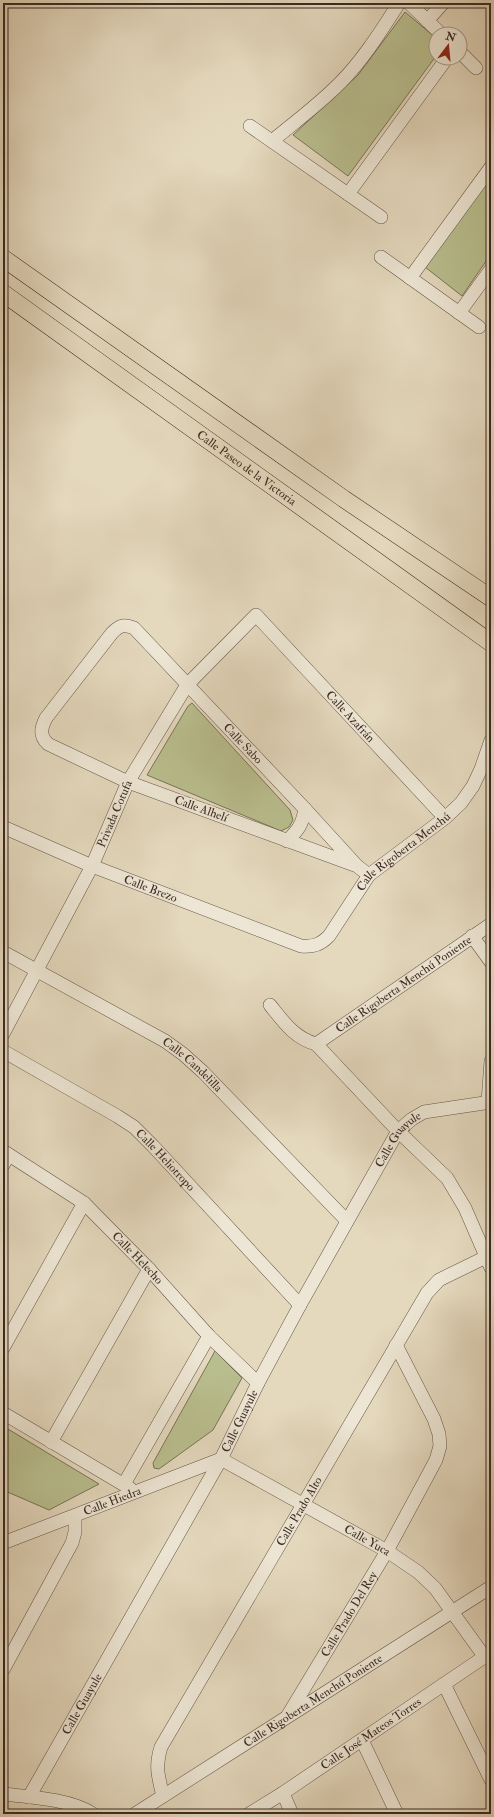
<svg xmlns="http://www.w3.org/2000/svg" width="494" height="1817" font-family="'IM FELL Double Pica',serif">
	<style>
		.green { fill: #b9be8e; stroke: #7a7458 }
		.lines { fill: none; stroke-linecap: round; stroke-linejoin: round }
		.minor-casing { stroke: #65564a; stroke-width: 14 }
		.major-casing { stroke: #3b2a23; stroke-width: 18 }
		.minor { stroke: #ede6d4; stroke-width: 13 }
		.major { stroke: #e4d8bd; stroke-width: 17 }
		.labels { text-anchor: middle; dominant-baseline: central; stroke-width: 3.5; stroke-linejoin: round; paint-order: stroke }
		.street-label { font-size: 12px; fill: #3b2a23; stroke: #ede6d4 }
	</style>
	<rect width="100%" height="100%" fill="#e4d8bd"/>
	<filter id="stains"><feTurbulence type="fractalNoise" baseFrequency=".005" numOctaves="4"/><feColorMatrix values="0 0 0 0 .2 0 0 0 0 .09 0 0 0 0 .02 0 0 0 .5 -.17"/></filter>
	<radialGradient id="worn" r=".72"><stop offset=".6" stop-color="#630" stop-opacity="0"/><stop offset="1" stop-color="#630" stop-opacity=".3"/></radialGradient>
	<!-- green -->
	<g class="green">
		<polygon points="405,12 436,38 436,56 348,176 293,135 358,75"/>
		<polygon points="491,178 491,254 462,296 425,267"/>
		<polygon points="192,703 290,810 293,820 289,827 281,831 147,775 188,706"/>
		<polygon points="215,1351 242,1378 213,1430 159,1469 154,1468 153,1463"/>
		<polygon points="3,1426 99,1484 49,1510 3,1490"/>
	</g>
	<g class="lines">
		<defs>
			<g id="minor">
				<polyline points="409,3 441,34"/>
				<polyline points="427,21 443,3"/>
				<polyline points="460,52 476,68"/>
				<polyline points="250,126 381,217"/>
				<path d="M272,141c23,-19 46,-36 67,-57 24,-24 42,-53 60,-81"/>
				<polyline points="348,194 447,58"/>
				<polyline points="381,257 479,327"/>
				<polyline points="410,278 491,167"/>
				<polyline points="459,313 491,269"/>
				<path id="s1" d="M3,827l89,39 209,80c12,1 19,-1 28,-10l40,-61 76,-57 16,-15 12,-17 8,-17 10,-29"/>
				<path d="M287,841c12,-12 15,-16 18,-32"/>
				<path id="s2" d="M357,866l-229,-84 -80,-38c-9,-9 -7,-16 -2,-26l66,-85c8,-8 12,-9 22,-5l171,181 52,57 12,9"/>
				<polyline points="472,936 491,962"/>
				<path id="s3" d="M3,952l162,89 18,13 20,18 144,149"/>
				<path d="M270,1005c13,16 24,33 46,39l82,87 49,47 18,30 26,60"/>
				<path id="s4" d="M3,1034l89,-168 36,-84 59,-97 69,-70 189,203"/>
				<path id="s5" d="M316,1044l175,-120"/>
				<path id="s6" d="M3,1051l114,65 17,11 19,19 147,159"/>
				<polyline points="488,1102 491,1061"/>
				<path id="s7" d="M3,1151l81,52 65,66 60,67 49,47"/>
				<polyline points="3,1165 9,1155"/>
				<polyline points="3,1348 84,1203"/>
				<polyline points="3,1413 131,1489"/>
				<polyline points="51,1442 149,1269"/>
				<polyline points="124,1484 209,1336"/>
				<path id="s8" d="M3,1543l218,-84 166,92 31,21 17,16 49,68"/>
				<polyline points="3,1670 72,1543 75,1532 75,1516"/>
				<polyline points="444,1684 491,1780"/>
				<path id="s9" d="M288,1715l99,-164 49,-91 4,-14 -1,-12 -5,-15 -38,-74"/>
				<polyline points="362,1740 397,1814"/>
				<polyline points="283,1793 292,1814"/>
				<path d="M3,1794c27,3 67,5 90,20"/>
				<path id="s10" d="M163,1796c-5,-20 -8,-30 -2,-49l266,-454 12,-13 47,-23"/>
				<path id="s11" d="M29,1797l192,-338 37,-76 42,-78 98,-174 14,-12 12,-7 67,-10"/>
				<path id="s12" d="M135,1814l356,-227"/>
				<path id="s13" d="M249,1814l34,-21 207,-140"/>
			</g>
			<g id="major">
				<polyline points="3,258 344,499 491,598"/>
				<path id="s14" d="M3,293l488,350"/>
			</g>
		</defs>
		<!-- minor casing -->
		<use href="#minor" class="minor-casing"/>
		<!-- major casing -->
		<use href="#major" class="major-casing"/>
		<!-- minor -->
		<use href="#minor" class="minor"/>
		<!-- major -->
		<use href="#major" class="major"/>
	</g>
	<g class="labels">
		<!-- street labels -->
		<g class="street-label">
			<text stroke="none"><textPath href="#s14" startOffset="300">Calle Paseo de la Victoria</textPath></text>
			<text stroke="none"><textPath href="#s4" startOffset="632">Calle Azafrán</textPath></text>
			<text stroke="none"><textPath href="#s2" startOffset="652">Calle Sabo</textPath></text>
			<text transform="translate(201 809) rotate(20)">Calle Alhelí</text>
			<text stroke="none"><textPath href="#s4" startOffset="247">Privada Cotufa</textPath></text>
			<text stroke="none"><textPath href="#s1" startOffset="466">Calle Rigoberta Menchú</textPath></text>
			<text stroke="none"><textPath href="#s1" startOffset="160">Calle Brezo</textPath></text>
			<text stroke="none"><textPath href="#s5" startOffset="106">Calle Rigoberta Menchú Poniente</textPath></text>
			<text stroke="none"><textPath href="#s3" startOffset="221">Calle Candelilla</textPath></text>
			<text stroke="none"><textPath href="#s11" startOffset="755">Calle Guayule</textPath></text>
			<text stroke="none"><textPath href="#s6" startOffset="197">Calle Heliotropo</textPath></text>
			<text stroke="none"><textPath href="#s7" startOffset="173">Calle Helecho</textPath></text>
			<text stroke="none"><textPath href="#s11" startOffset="431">Calle Guayule</textPath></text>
			<text stroke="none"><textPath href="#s8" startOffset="117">Calle Hiedra</textPath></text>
			<text stroke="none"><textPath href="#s10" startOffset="323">Calle Prado Alto</textPath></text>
			<text stroke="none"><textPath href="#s8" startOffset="401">Calle Yuca</textPath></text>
			<text stroke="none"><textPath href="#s9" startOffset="118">Calle Prado Del Rey</textPath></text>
			<text stroke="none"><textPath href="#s12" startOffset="211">Calle Rigoberta Menchú Poniente</textPath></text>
			<text stroke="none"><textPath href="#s11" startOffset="107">Calle Guayule</textPath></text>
			<text stroke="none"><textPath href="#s13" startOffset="146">Calle José Mateos Torres</textPath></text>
		</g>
	</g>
	<!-- margin -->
	<rect width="494" height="1817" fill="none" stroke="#e4d8bd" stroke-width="16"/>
	<rect x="4" y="4" width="486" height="1809" fill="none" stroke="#3b2a23" stroke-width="2"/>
	<rect x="8" y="8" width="478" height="1801" fill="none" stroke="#3b2a23"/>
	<!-- north arrow -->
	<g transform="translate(448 46) rotate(16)"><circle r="19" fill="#ede6d4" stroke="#a69b8d"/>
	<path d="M0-3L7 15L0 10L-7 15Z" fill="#8f2418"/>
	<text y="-6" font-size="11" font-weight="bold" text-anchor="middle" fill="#3b2a23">N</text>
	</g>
	<rect width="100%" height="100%" filter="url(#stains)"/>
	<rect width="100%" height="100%" fill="url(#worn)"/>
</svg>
